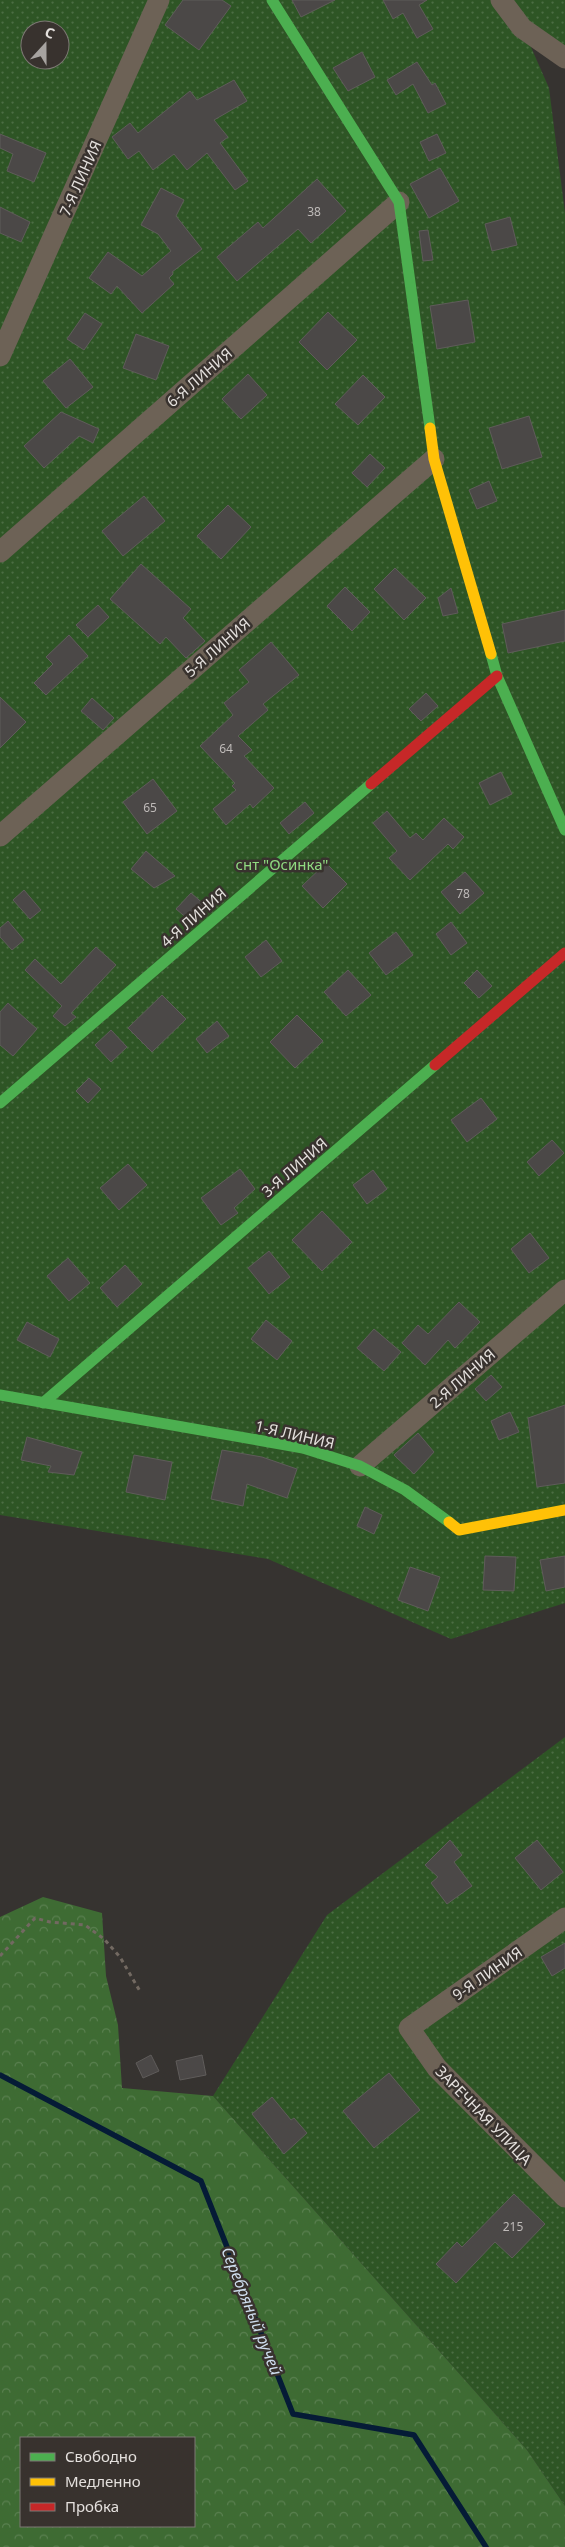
<svg xmlns="http://www.w3.org/2000/svg" width="565" height="2547" font-family="'Noto Sans',sans-serif">
	<style>
		.grass { fill: url(#grass-dots); fill-rule: evenodd }
		.forest { fill: url(#forest-crowns); fill-rule: evenodd }
		.lines { fill: none; stroke-linecap: round; stroke-linejoin: round }
		.stream { stroke: #051b36; stroke-width: 5.5 }
		.building { fill: #4b4847; stroke: #5f5c5a }
		.path { stroke: #726961; stroke-width: 3; stroke-dasharray: 4 4; stroke-linecap: butt }
		.street { stroke: #6d6256; stroke-width: 21 }
		.fast { stroke: #4caf50; stroke-width: 11 }
		.slow { stroke: #ffc107; stroke-width: 11 }
		.jam { stroke: #c62828; stroke-width: 11 }
		.labels { text-anchor: middle; dominant-baseline: central; stroke-width: 5; stroke-linejoin: round; paint-order: stroke }
		.number-label { font-size: 12px; fill: #bebab8 }
		.street-label { font-size: 15px; fill: #e4e0dd; stroke: #38322e }
		.park-label { font-size: 15px; fill: #90da81; stroke: #38322e }
		.water-label { font-size: 16px; font-style: italic; fill: #ceddee; stroke: #38322e }
	</style>
	<defs>
		<pattern id="grass-dots" width="8" height="8" patternUnits="userSpaceOnUse" patternTransform="scale(1.25)"><rect width="8" height="8" fill="#2e5525"/><path d="M2 2h.1M6 6h.1" fill="none" stroke="#4c6d44" stroke-width="1.8" stroke-linecap="round"/></pattern>
		<pattern id="forest-crowns" width="20" height="18" patternUnits="userSpaceOnUse" patternTransform="scale(1.25)"><rect width="20" height="18" fill="#3e6b33"/><path d="M2 6a3 3 0 1 1 6 0M12 15a3 3 0 1 1 6 0" fill="none" stroke="#5a8050"/></pattern>
	</defs>
	<rect width="100%" height="100%" fill="#363330"/>
	<!-- grass -->
	<g class="grass">
		<path d="M0,0h565v58l-42,-29 26,59 16,125v1390l-114,36 -183,-80 -268,-44zM30,30h30v30h-30z"/>
		<polygon points="565,1737 565,2506 527,2450 213,2096 327,1915"/>
	</g>
	<!-- forest -->
	<path class="forest" d="M43,1897l59,16 4,63 12,49 4,63 91,8 314,354 38,56v41h-565v-630zM21,2438h173v88h-173z"/>
	<g class="lines">
		<!-- stream -->
		<polyline class="stream" points="0,2075 201,2181 293,2414 414,2435 486,2547"/>
	</g>
	<!-- building -->
	<g class="building">
		<polygon points="183,0 222,0 231,6 199,50 165,25"/>
		<polygon points="292,0 335,0 301,17"/>
		<polygon points="383,0 427,0 419,5 433,29 417,38 403,13 393,19"/>
		<polygon points="362,52 375,77 348,91 333,68"/>
		<polygon points="417,62 432,85 435,83 446,104 428,113 413,84 396,95 387,80"/>
		<polygon points="234,80 247,101 214,120 228,137 220,143 248,181 235,190 207,153 187,170 174,154 153,170 139,151 128,159 112,137 130,123 138,133 190,91 197,100"/>
		<polygon points="0,134 46,153 34,182 7,171 13,154 0,148"/>
		<polygon points="437,134 446,153 429,161 420,142"/>
		<polygon points="440,168 459,201 429,218 410,184"/>
		<polygon points="317,179 346,211 311,243 298,229 237,281 217,257 258,222 263,228"/>
		<polygon points="161,188 184,200 176,216 202,249 172,272 173,274 169,278 174,284 142,313 117,286 111,294 89,278 108,252 142,276 171,251 158,234 141,225"/>
		<polygon points="0,207 30,222 21,242 0,233"/>
		<polygon points="510,217 517,245 492,251 485,224"/>
		<polygon points="428,230 433,260 423,261 419,231"/>
		<polygon points="468,300 475,342 437,349 430,306"/>
		<polygon points="328,312 357,340 327,370 299,342"/>
		<polygon points="85,313 102,324 84,350 67,339"/>
		<polygon points="136,334 169,346 156,380 123,368"/>
		<polygon points="70,359 93,387 66,408 43,381"/>
		<polygon points="248,374 267,395 241,419 222,399"/>
		<polygon points="363,375 385,397 358,425 335,404"/>
		<polygon points="61,412 99,429 93,443 79,436 44,468 24,446"/>
		<polygon points="529,416 542,457 502,469 489,428"/>
		<polygon points="370,454 385,468 367,487 352,473"/>
		<polygon points="489,481 497,501 477,509 469,490"/>
		<polygon points="144,496 165,521 123,556 102,531"/>
		<polygon points="228,505 251,527 221,559 197,536"/>
		<polygon points="141,564 191,609 183,618 205,641 186,658 166,637 160,644 110,599"/>
		<polygon points="395,568 426,598 404,620 374,589"/>
		<polygon points="345,587 370,612 352,631 327,606"/>
		<polygon points="451,588 458,613 443,616 438,598"/>
		<polygon points="98,605 109,617 88,637 76,625"/>
		<polygon points="565,610 565,641 508,653 502,624"/>
		<polygon points="69,635 88,656 46,695 34,683 53,664 46,657"/>
		<polygon points="271,642 299,675 263,704 268,710 238,736 252,750 244,756 274,788 253,808 250,804 226,825 213,809 236,790 232,786 235,783 200,746 233,715 224,703 249,682 239,670"/>
		<polygon points="426,693 438,706 421,721 409,709"/>
		<polygon points="0,697 26,722 0,748"/>
		<polygon points="92,698 114,718 103,730 81,711"/>
		<polygon points="501,772 512,794 490,805 479,783"/>
		<polygon points="153,779 177,811 147,834 123,802"/>
		<polygon points="305,802 314,813 289,834 280,823"/>
		<polygon points="387,811 410,838 416,833 423,840 444,818 464,837 453,849 448,844 410,880 389,858 397,851 373,823"/>
		<polygon points="146,851 175,876 154,888 131,869"/>
		<polygon points="326,863 347,884 323,908 302,886"/>
		<polygon points="465,872 484,893 460,914 441,892"/>
		<polygon points="24,890 41,910 30,919 13,900"/>
		<polygon points="191,893 206,906 189,920 176,909"/>
		<polygon points="8,921 24,940 12,950 0,937 0,928"/>
		<polygon points="451,922 467,943 451,955 436,934"/>
		<polygon points="396,932 413,955 386,975 369,953"/>
		<polygon points="266,940 282,961 261,977 245,957"/>
		<polygon points="96,947 116,965 71,1013 76,1017 65,1026 53,1016 62,1006 25,970 35,959 61,984"/>
		<polygon points="348,970 371,995 346,1016 324,992"/>
		<polygon points="477,970 492,986 479,998 464,983"/>
		<polygon points="162,995 186,1019 152,1052 128,1028"/>
		<polygon points="8,1003 37,1029 13,1056 0,1045 0,1012"/>
		<polygon points="297,1015 323,1041 295,1068 270,1042"/>
		<polygon points="217,1021 229,1036 207,1053 196,1039"/>
		<polygon points="111,1030 127,1047 111,1062 95,1045"/>
		<polygon points="89,1078 101,1089 88,1103 76,1091"/>
		<polygon points="481,1098 497,1119 467,1142 451,1120"/>
		<polygon points="552,1140 564,1153 539,1176 527,1162"/>
		<polygon points="128,1164 147,1185 119,1210 100,1188"/>
		<polygon points="240,1169 255,1189 234,1208 238,1213 221,1225 201,1198"/>
		<polygon points="373,1170 387,1189 367,1204 353,1185"/>
		<polygon points="322,1211 352,1242 322,1271 292,1240"/>
		<polygon points="530,1233 549,1258 529,1273 511,1249"/>
		<polygon points="269,1251 290,1277 269,1294 248,1268"/>
		<polygon points="68,1258 90,1283 69,1301 47,1276"/>
		<polygon points="125,1265 142,1284 117,1307 100,1288"/>
		<polygon points="459,1302 480,1322 455,1348 448,1340 425,1365 402,1343 418,1325 428,1334"/>
		<polygon points="266,1320 292,1341 277,1360 251,1339"/>
		<polygon points="27,1322 59,1339 50,1357 17,1340"/>
		<polygon points="374,1329 401,1352 384,1371 357,1348"/>
		<polygon points="491,1375 502,1387 486,1401 475,1389"/>
		<polygon points="565,1405 565,1483 537,1487 528,1418"/>
		<polygon points="510,1412 519,1432 499,1440 491,1421"/>
		<polygon points="418,1433 434,1452 414,1474 394,1455"/>
		<polygon points="27,1437 82,1452 74,1475 48,1472 51,1466 21,1460"/>
		<polygon points="222,1450 262,1457 297,1469 287,1498 247,1484 243,1506 211,1499"/>
		<polygon points="134,1455 172,1462 165,1500 126,1492"/>
		<polygon points="365,1507 382,1515 374,1534 357,1526"/>
		<polygon points="485,1556 516,1557 514,1591 483,1590"/>
		<polygon points="565,1556 565,1587 546,1591 540,1560"/>
		<polygon points="410,1567 440,1577 428,1611 398,1600"/>
		<polygon points="450,1840 462,1855 454,1862 472,1886 447,1904 431,1883 438,1877 425,1865"/>
		<polygon points="537,1840 563,1872 541,1890 515,1858"/>
		<polygon points="565,1943 565,1968 552,1976 541,1957"/>
		<polygon points="151,2055 159,2071 143,2078 136,2063"/>
		<polygon points="202,2055 206,2075 180,2080 176,2061"/>
		<polygon points="389,2073 420,2110 374,2148 343,2111"/>
		<polygon points="272,2097 291,2120 294,2118 307,2133 284,2154 252,2114"/>
		<polygon points="514,2194 545,2224 512,2258 495,2242 456,2283 436,2264 457,2242 462,2247"/>
	</g>
	<g class="lines">
		<!-- path -->
		<polyline class="path" points="0,1956 35,1918 50,1922 85,1925 104,1939 120,1957 141,1993"/>
		<!-- street -->
		<g class="street">
			<polyline points="501,0 522,28 565,58"/>
			<polyline points="0,356 159,0"/>
			<polyline points="0,552 399,202"/>
			<polyline points="0,836 434,459"/>
			<polyline points="360,1466 565,1290"/>
			<polyline points="565,1918 409,2028 437,2068 565,2197"/>
		</g>
		<!-- fast -->
		<g class="fast">
			<polyline points="272,0 399,202 430,428"/>
			<polyline points="491,654 497,676 565,830"/>
			<polyline points="0,1103 371,784"/>
			<polyline points="0,1395 303,1448 360,1466 405,1490 449,1522"/>
			<polyline points="43,1403 435,1065"/>
		</g>
		<!-- slow -->
		<g class="slow">
			<polyline points="430,428 434,459 491,654"/>
			<polyline points="449,1522 459,1530 565,1510"/>
		</g>
		<!-- jam -->
		<g class="jam">
			<polyline points="371,784 497,676"/>
			<polyline points="435,1065 565,953"/>
		</g>
	</g>
	<g class="labels">
		<!-- number labels -->
		<g class="number-label">
			<text x="314" y="211">38</text>
			<text x="226" y="748">64</text>
			<text x="150" y="807">65</text>
			<text x="463" y="893">78</text>
			<text x="513" y="2226">215</text>
		</g>
		<!-- street labels -->
		<g class="street-label">
			<text transform="translate(80 178) rotate(-66)">7-Я ЛИНИЯ</text>
			<text transform="translate(199 377) rotate(-41)">6-Я ЛИНИЯ</text>
			<text transform="translate(217 647) rotate(-41)">5-Я ЛИНИЯ</text>
			<text transform="translate(193 917) rotate(-41)">4-Я ЛИНИЯ</text>
			<text transform="translate(294 1167) rotate(-41)">3-Я ЛИНИЯ</text>
			<text transform="translate(462 1378) rotate(-41)">2-Я ЛИНИЯ</text>
			<text transform="translate(295 1434) rotate(13)">1-Я ЛИНИЯ</text>
			<text transform="translate(487 1973) rotate(-35)">9-Я ЛИНИЯ</text>
			<text transform="translate(484 2115) rotate(46)">ЗАРЕЧНАЯ УЛИЦА</text>
		</g>
		<!-- park labels -->
		<g class="park-label">
			<text x="282" y="864">снт "Осинка"</text>
		</g>
		<!-- water labels -->
		<g class="water-label">
			<text transform="translate(252 2311) rotate(68)">Серебряный ручей</text>
		</g>
	</g>
	<!-- legend -->
	<rect x="20" y="2437" width="175" height="90" fill="#38322e" stroke="#7d7874"/>
	<rect x="30" y="2453" width="25" height="8" fill="#4caf50" stroke="#7d7874"/>
	<text x="65" y="2462" font-size="15" fill="#e4e0dd">Свободно</text>
	<rect x="30" y="2478" width="25" height="8" fill="#ffc107" stroke="#7d7874"/>
	<text x="65" y="2487" font-size="15" fill="#e4e0dd">Медленно</text>
	<rect x="30" y="2503" width="25" height="8" fill="#c62828" stroke="#7d7874"/>
	<text x="65" y="2512" font-size="15" fill="#e4e0dd">Пробка</text>
	<!-- north arrow -->
	<g transform="translate(45 45) rotate(21)"><circle r="24" fill="#38322e" stroke="#7d7874"/>
	<path d="M0-4L9 19L0 12L-9 19Z" fill="#a7a3a0"/>
	<text y="-8" font-size="14" font-weight="bold" text-anchor="middle" fill="#e4e0dd">С</text>
	</g>
</svg>
